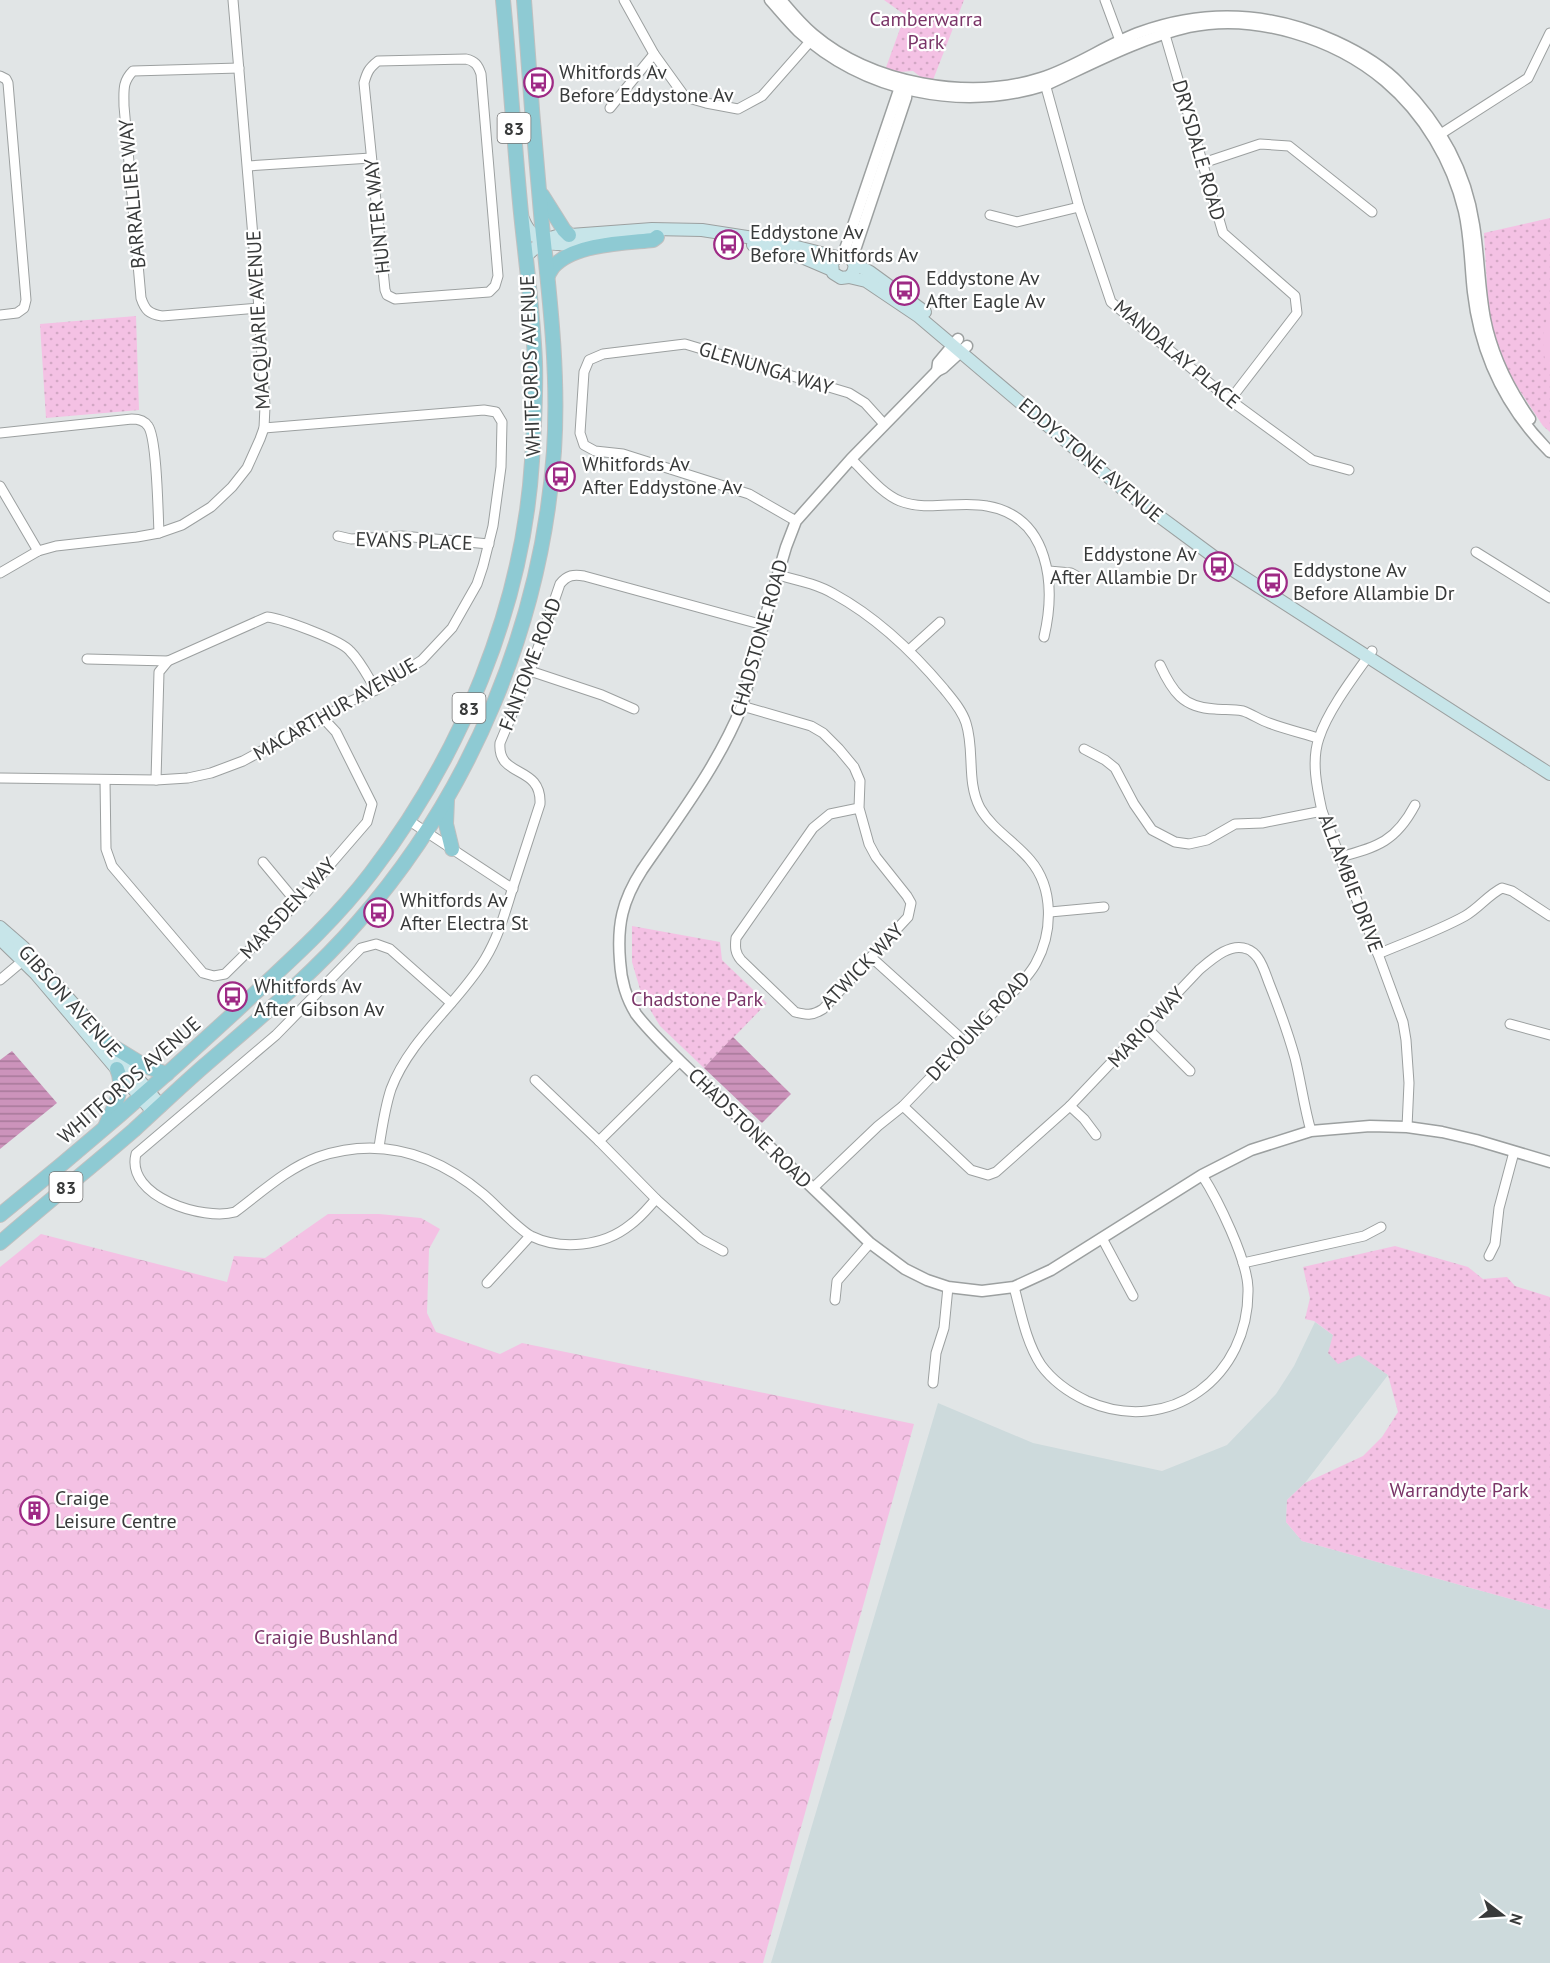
<svg xmlns="http://www.w3.org/2000/svg" width="1550" height="1963" font-family="'PT Sans',sans-serif">
	<style>
		.built { fill: #cddadc }
		.forest { fill: url(#forest-crowns) }
		.park { fill: url(#park-dots) }
		.garden { fill: #f4c1e4 }
		.water { fill: url(#water-rules) }
		.lines { fill: none; stroke-linecap: round; stroke-linejoin: round }
		.minor-casing { stroke: #9ca0a0; stroke-width: 11 }
		.tertiary-casing { stroke: #9ca0a0; stroke-width: 13 }
		.secondary-casing { stroke: #9ca0a0; stroke-width: 14 }
		.primary-casing { stroke: #bfc0c0; stroke-width: 16 }
		.minor { stroke: #fff; stroke-width: 9 }
		.tertiary { stroke: #fff; stroke-width: 10 }
		.secondary { stroke: #c7e5e9; stroke-width: 12 }
		.primary { stroke: #8ecad3; stroke-width: 14 }
		.labels { text-anchor: middle; dominant-baseline: central; stroke-width: 4.5; stroke-linejoin: round; paint-order: stroke }
		.shield { fill: #fff; stroke: #747575; stroke-width: 1.5 }
		.shield-label { font-size: 18px; font-weight: bold; fill: #383a3a }
		.park-label { font-size: 20px; fill: #793467; stroke: #fff }
		.poi-label { font-size: 20px; fill: #383a3a; stroke: #fff; text-anchor: start }
		.street-label { font-size: 20px; fill: #383a3a; stroke: #fff }
	</style>
	<defs>
		<pattern id="forest-crowns" width="20" height="18" patternUnits="userSpaceOnUse" patternTransform="scale(1.5)"><rect width="20" height="18" fill="#f4c1e4"/><path d="M2 6a3 3 0 1 1 6 0M12 15a3 3 0 1 1 6 0" fill="none" stroke="#d2a7c4"/></pattern>
		<pattern id="park-dots" width="8" height="8" patternUnits="userSpaceOnUse" patternTransform="scale(1.5)"><rect width="8" height="8" fill="#f4c1e4"/><path d="M2 2h.1M6 6h.1" fill="none" stroke="#d2a7c4" stroke-width="1.8" stroke-linecap="round"/></pattern>
		<pattern id="water-rules" width="6" height="5" patternUnits="userSpaceOnUse" patternTransform="scale(1.5)"><rect width="6" height="5" fill="#cc93bb"/><path d="M0 2.5h6" fill="none" stroke="#a77999"/></pattern>
	</defs>
	<rect width="100%" height="100%" fill="#e1e5e6"/>
	<!-- built -->
	<polygon class="built" points="1315,1322 1388,1375 1305,1483 1287,1500 1286,1522 1302,1541 1550,1610 1550,1963 771,1963 938,1403 1033,1443 1162,1471 1227,1445 1276,1394 1294,1366"/>
	<!-- forest -->
	<polygon class="forest" points="328,1214 379,1214 421,1218 440,1229 429,1249 427,1313 436,1332 500,1354 522,1343 914,1424 763,1963 0,1963 0,1267 41,1234 227,1282 234,1256 265,1258"/>
	<!-- park -->
	<g class="park">
		<polygon points="884,0 964,0 931,85 913,71 884,73 905,15"/>
		<polygon points="1550,218 1550,432 1543,426 1499,359 1489,321 1484,233"/>
		<polygon points="136,316 139,410 46,418 40,324"/>
		<polygon points="632,926 720,942 722,960 767,1003 704,1068 660,1026 642,996 632,962"/>
		<polygon points="1395,1246 1468,1267 1483,1279 1507,1277 1515,1286 1550,1297 1550,1610 1302,1541 1286,1522 1287,1500 1305,1483 1363,1456 1382,1437 1398,1412 1388,1375 1359,1355 1338,1364 1328,1353 1333,1335 1314,1321 1305,1319 1310,1298 1303,1267"/>
	</g>
	<!-- garden -->
	<path class="garden" d="M1550,311v63c-9,-17 -9,-45 0,-63z"/>
	<!-- water -->
	<g class="water">
		<polygon points="733,1037 791,1094 762,1123 704,1068"/>
		<polygon points="12,1051 57,1103 0,1149 0,1060"/>
	</g>
	<g class="lines">
		<defs>
			<g id="minor">
				<polyline points="624,0 654,54 685,97 706,103 738,109 762,96 814,37"/>
				<polyline points="1105,0 1122,46"/>
				<polyline points="1163,28 1223,233 1295,296 1297,313 1230,400"/>
				<path d="M466,59c9,2 12,6 15,15l17,202 -3,10 -6,6 -94,7 -8,-4 -2,-5 -21,-207c3,-11 5,-15 14,-22z"/>
				<path d="M239,68l-106,3c-11,11 -9,20 -9,35l17,192c4,12 8,16 21,18l97,-8"/>
				<polyline points="0,76 6,79 8,83 26,300 24,308 17,313 0,315"/>
				<polyline points="1044,80 1079,207 1111,302 1230,400 1312,460 1349,470"/>
				<polyline points="610,108 654,54"/>
				<polyline points="1436,137 1528,78 1550,33"/>
				<polyline points="1203,163 1260,144 1289,146 1372,212"/>
				<polyline points="248,166 371,158"/>
				<polyline points="990,215 1017,222 1079,207"/>
				<path d="M0,433l132,-14c6,0 12,1 16,7 9,12 10,87 11,107"/>
				<path d="M851,459c15,14 30,34 49,42 28,11 58,-1 87,5 63,11 69,80 57,131"/>
				<polyline points="0,486 38,551"/>
				<polyline points="796,521 749,494 623,454 595,451 584,445 580,433 584,372 589,360 603,354 685,344 849,393 865,403 884,424"/>
				<polyline points="338,536 351,539 402,536 489,544"/>
				<polyline points="1476,552 1550,598"/>
				<polyline points="1049,571 1071,573 1084,580"/>
				<polyline points="0,573 38,551 56,546 137,537 159,533 182,525 211,507 232,487 247,468 260,439 264,428 265,406 259,308 233,0"/>
				<path d="M778,575c19,5 39,9 56,19 42,23 79,58 110,95 8,10 18,21 22,34 9,28 0,58 14,85 12,21 35,34 50,52 24,28 23,72 6,103 -4,8 -11,15 -16,22l-117,121 -25,20 -65,62"/>
				<polyline points="909,650 940,622"/>
				<path d="M1372,651c-17,24 -44,59 -53,87 -8,23 -2,50 3,73l56,143 25,68 3,18 3,43 -2,44"/>
				<polyline points="87,659 168,661"/>
				<path d="M1160,665c12,26 23,43 55,44 9,1 18,0 28,2 9,3 17,9 26,12 16,6 33,10 49,15"/>
				<polyline points="530,671 602,695 634,709"/>
				<path d="M742,706l69,20 12,7 16,16 15,18 6,14 -1,27 10,36 7,13 31,39 4,7 -3,14 -85,92c-11,7 -17,6 -28,3l-54,-52c-6,-7 -6,-13 -5,-22l77,-110 17,-14 29,-6"/>
				<polyline points="1084,749 1105,760 1115,768 1134,804 1152,830 1175,842 1189,844 1207,840 1235,824 1262,823 1322,811"/>
				<polyline points="0,778 156,780 188,778 211,773 243,761 304,728 323,718 351,701 376,690 422,660 452,628 477,584 483,566 493,526 501,467 502,422 496,412 484,410 264,428"/>
				<polyline points="105,780 106,849 112,866 203,973 214,976 225,974 297,903 367,822 372,804 336,732 323,718"/>
				<path d="M156,780l3,-108 9,-11 99,-44c16,2 74,23 83,34 11,11 18,26 26,39"/>
				<polyline points="408,820 513,889"/>
				<path d="M1340,857c38,-10 56,-16 75,-52"/>
				<polyline points="263,862 297,903"/>
				<polyline points="1050,912 1104,907"/>
				<path d="M1378,954c28,-12 60,-23 87,-38 14,-8 23,-21 37,-28l10,3 38,25"/>
				<polyline points="871,957 964,1041"/>
				<polyline points="0,980 25,959"/>
				<path d="M451,1003l-61,-54 -14,-5 -15,4 -85,87 -140,119c-11,43 68,67 99,58 27,-20 51,-43 83,-55 62,-21 116,-4 165,37 12,10 35,35 48,42 31,15 73,10 99,-11 10,-7 18,-17 26,-26l-57,-58 81,-80"/>
				<polyline points="1510,1024 1550,1035"/>
				<polyline points="1146,1027 1190,1071"/>
				<polyline points="535,1080 599,1141"/>
				<path d="M903,1106l68,64 17,5 8,-3 74,-66 129,-136c12,-10 31,-28 48,-21 4,1 9,6 11,9 5,7 8,17 11,25 10,25 19,50 26,75 6,24 9,49 16,73"/>
				<polyline points="1070,1106 1084,1119 1096,1135"/>
				<path d="M379,1147c3,-20 6,-40 12,-58 19,-51 67,-85 94,-130 14,-23 20,-47 28,-72 9,-28 18,-56 27,-83 2,-40 -43,-25 -40,-61l30,-72 30,-87c7,-9 14,-10 24,-8l179,49"/>
				<polyline points="656,1199 701,1239 723,1251"/>
				<polyline points="1102,1238 1133,1296"/>
				<polyline points="1489,1256 1495,1244 1499,1208 1514,1152"/>
				<polyline points="1243,1263 1364,1236 1381,1227"/>
				<polyline points="487,1283 530,1236"/>
				<path d="M1014,1287c7,26 12,55 27,78 11,15 29,28 46,36 82,36 163,-24 161,-113 -1,-29 -30,-88 -46,-113"/>
				<polyline points="835,1300 837,1281 870,1243"/>
				<polyline points="933,1383 936,1353 944,1328 948,1287"/>
			</g>
			<g id="tertiary">
				<path d="M770,0c9,10 18,21 28,31 66,61 163,81 248,54 48,-22 92,-46 143,-58 66,-14 145,11 196,54 39,33 67,80 79,130 6,26 6,54 9,81 7,61 33,116 77,160"/>
				<path d="M781,0c10,12 20,24 32,34 59,50 156,67 228,44 35,-11 66,-34 100,-46 67,-24 130,-20 194,9 24,11 47,24 65,43 39,39 66,87 74,141 5,31 5,63 11,94 7,36 24,70 45,100"/>
				<polyline points="843,255 900,87 904,84"/>
				<polyline points="852,259 906,98 908,83"/>
				<path d="M967,346l-24,22 -6,3 -86,88 -55,62 -10,26 -23,78 -21,81c-25,61 -63,110 -100,164 -20,31 -25,55 -22,91 1,19 6,37 16,53 13,17 29,32 44,47l190,182 35,26 22,11 21,7 34,4 32,-4 37,-17 151,-95 49,-25 60,-19 59,-5 37,1 35,5 34,8 74,22"/>
				<polyline points="937,371 938,363 958,339"/>
			</g>
			<g id="secondary">
				<path d="M523,219c13,34 48,25 76,23"/>
				<polyline points="753,245 804,258 832,270"/>
				<path d="M526,256l18,-16 13,-4 95,-7 50,1 71,11 64,16 10,-1c9,5 10,14 2,21l-8,1 -8,-5 -1,-10 5,-6"/>
				<polyline points="855,264 870,272 925,312"/>
				<polyline points="849,277 866,281 918,316 1125,491 1225,565 1550,774"/>
				<polyline points="0,927 23,947 109,1044 161,1106"/>
				<polyline points="0,939 36,974 76,1021 153,1112"/>
			</g>
			<g id="primary">
				<polyline points="542,195 564,230 569,235"/>
				<path d="M548,275c2,-3 4,-8 8,-11 21,-20 69,-21 97,-24l4,-3"/>
				<polyline points="447,800 446,824 452,849"/>
				<polyline points="109,1044 145,1066 167,1074"/>
				<path d="M105,1127c8,-19 21,-38 12,-58"/>
				<path d="M0,1215c87,-70 171,-143 252,-219 42,-39 84,-77 119,-123 89,-116 152,-265 161,-412 2,-33 4,-66 3,-99 -2,-50 -9,-100 -14,-149 -7,-71 -11,-142 -18,-213"/>
				<path d="M0,1243c44,-38 90,-75 134,-113 23,-21 46,-43 70,-64 53,-46 108,-91 154,-144 114,-130 184,-299 196,-471 5,-75 -4,-151 -12,-226 -7,-75 -13,-150 -18,-225"/>
			</g>
		</defs>
		<!-- minor casing -->
		<use href="#minor" class="minor-casing"/>
		<!-- tertiary casing -->
		<use href="#tertiary" class="tertiary-casing"/>
		<!-- secondary casing -->
		<use href="#secondary" class="secondary-casing"/>
		<!-- primary casing -->
		<use href="#primary" class="primary-casing"/>
		<!-- minor -->
		<use href="#minor" class="minor"/>
		<!-- tertiary -->
		<use href="#tertiary" class="tertiary"/>
		<!-- secondary -->
		<use href="#secondary" class="secondary"/>
		<!-- primary -->
		<use href="#primary" class="primary"/>
	</g>
	<!-- icons -->
	<defs>
		<symbol id="bus-ring" viewBox="-11 -11 22 22"><circle r="9.5" fill="#fff" stroke="#9e2a85" stroke-width="1.5"/><path d="M-5-6H5V4H4V6H2V4H-2V6H-4V4H-5ZM-3.5-4V0h7V-4ZM-3.5 1.2v1.5H-2V1.2ZM2 1.2v1.5H3.5V1.2Z" fill="#9e2a85"/></symbol>
		<symbol id="building-ring" viewBox="-11 -11 22 22"><circle r="9.5" fill="#fff" stroke="#9e2a85" stroke-width="1.5"/><path d="M-4-6H4V6H1V3H-1V6H-4ZM-2.5-4.3h1.7v1.8h-1.7ZM.8-4.3h1.7v1.8H.8ZM-2.5-1h1.7V.8h-1.7ZM.8-1h1.7V.8H.8Z" fill="#9e2a85"/></symbol>
	</defs>
	<g fill-rule="evenodd">
		<use href="#bus-ring" x="522" y="66" width="33" height="33"/>
		<use href="#bus-ring" x="712" y="228" width="33" height="33"/>
		<use href="#bus-ring" x="888" y="274" width="33" height="33"/>
		<use href="#bus-ring" x="544" y="460" width="33" height="33"/>
		<use href="#bus-ring" x="1202" y="550" width="33" height="33"/>
		<use href="#bus-ring" x="1256" y="566" width="33" height="33"/>
		<use href="#bus-ring" x="362" y="896" width="33" height="33"/>
		<use href="#bus-ring" x="216" y="980" width="33" height="33"/>
		<use href="#building-ring" x="18" y="1494" width="33" height="33"/>
	</g>
	<g class="labels">
		<!-- shield labels -->
		<g class="shield">
			<rect x="497.5" y="113" width="33" height="30" rx="4.5"/>
			<rect x="452.5" y="693" width="33" height="30" rx="4.5"/>
			<rect x="49.5" y="1172" width="33" height="30" rx="4.5"/>
		</g>
		<g class="shield-label">
			<text x="514" y="128">83</text>
			<text x="469" y="708">83</text>
			<text x="66" y="1187">83</text>
		</g>
		<!-- park labels -->
		<g class="park-label">
			<text x="926" y="19">Camberwarra<tspan x="926" dy="23">Park</tspan></text>
			<text x="697" y="999">Chadstone Park</text>
			<text x="1459" y="1490">Warrandyte Park</text>
			<text x="326" y="1637">Craigie Bushland</text>
		</g>
		<!-- poi labels -->
		<g class="poi-label">
			<text x="559" y="72">Whitfords Av<tspan x="559" dy="23">Before Eddystone Av</tspan></text>
			<text x="750" y="232">Eddystone Av<tspan x="750" dy="23">Before Whitfords Av</tspan></text>
			<text x="926" y="278">Eddystone Av<tspan x="926" dy="23">After Eagle Av</tspan></text>
			<text x="582" y="464">Whitfords Av<tspan x="582" dy="23">After Eddystone Av</tspan></text>
			<text x="1197" y="554" text-anchor="end">Eddystone Av<tspan x="1197" dy="23">After Allambie Dr</tspan></text>
			<text x="1293" y="570">Eddystone Av<tspan x="1293" dy="23">Before Allambie Dr</tspan></text>
			<text x="400" y="900">Whitfords Av<tspan x="400" dy="23">After Electra St</tspan></text>
			<text x="254" y="986">Whitfords Av<tspan x="254" dy="23">After Gibson Av</tspan></text>
			<text x="55" y="1498">Craige<tspan x="55" dy="23">Leisure Centre</tspan></text>
		</g>
		<!-- street labels -->
		<g class="street-label">
			<text transform="translate(1199 150) rotate(74)">DRYSDALE ROAD</text>
			<text transform="translate(132 194) rotate(-95)">BARRALLIER WAY</text>
			<text transform="translate(377 216) rotate(-96)">HUNTER WAY</text>
			<text transform="translate(258 320) rotate(-93)">MACQUARIE AVENUE</text>
			<text transform="translate(1177 354) rotate(40)">MANDALAY PLACE</text>
			<text transform="translate(530 366) rotate(-92)">WHITFORDS AVENUE</text>
			<text transform="translate(766 368) rotate(17)">GLENUNGA WAY</text>
			<text transform="translate(1091 460) rotate(40)">EDDYSTONE AVENUE</text>
			<text transform="translate(414 541) rotate(2)">EVANS PLACE</text>
			<text transform="translate(759 638) rotate(-74)">CHADSTONE ROAD</text>
			<text transform="translate(530 664) rotate(-69)">FANTOME ROAD</text>
			<text transform="translate(335 709) rotate(-30)">MACARTHUR AVENUE</text>
			<text transform="translate(1351 883) rotate(69)">ALLAMBIE DRIVE</text>
			<text transform="translate(288 908) rotate(-47)">MARSDEN WAY</text>
			<text transform="translate(862 966) rotate(-46)">ATWICK WAY</text>
			<text transform="translate(70 1001) rotate(48)">GIBSON AVENUE</text>
			<text transform="translate(978 1026) rotate(-47)">DEYOUNG ROAD</text>
			<text transform="translate(1146 1027) rotate(-47)">MARIO WAY</text>
			<text transform="translate(129 1080) rotate(-41)">WHITFORDS AVENUE</text>
			<text transform="translate(750 1128) rotate(44)">CHADSTONE ROAD</text>
		</g>
	</g>
	<!-- north arrow -->
	<g transform="translate(1502 1915) rotate(107)" stroke="#ffffff" stroke-width="4.5" paint-order="stroke">
	<path d="M0-4.5L10 22L0 15L-10 22Z" fill="#383a3a"/>
	<text y="-9" font-size="16" font-weight="bold" text-anchor="middle" fill="#383a3a">N</text>
	</g>
</svg>
